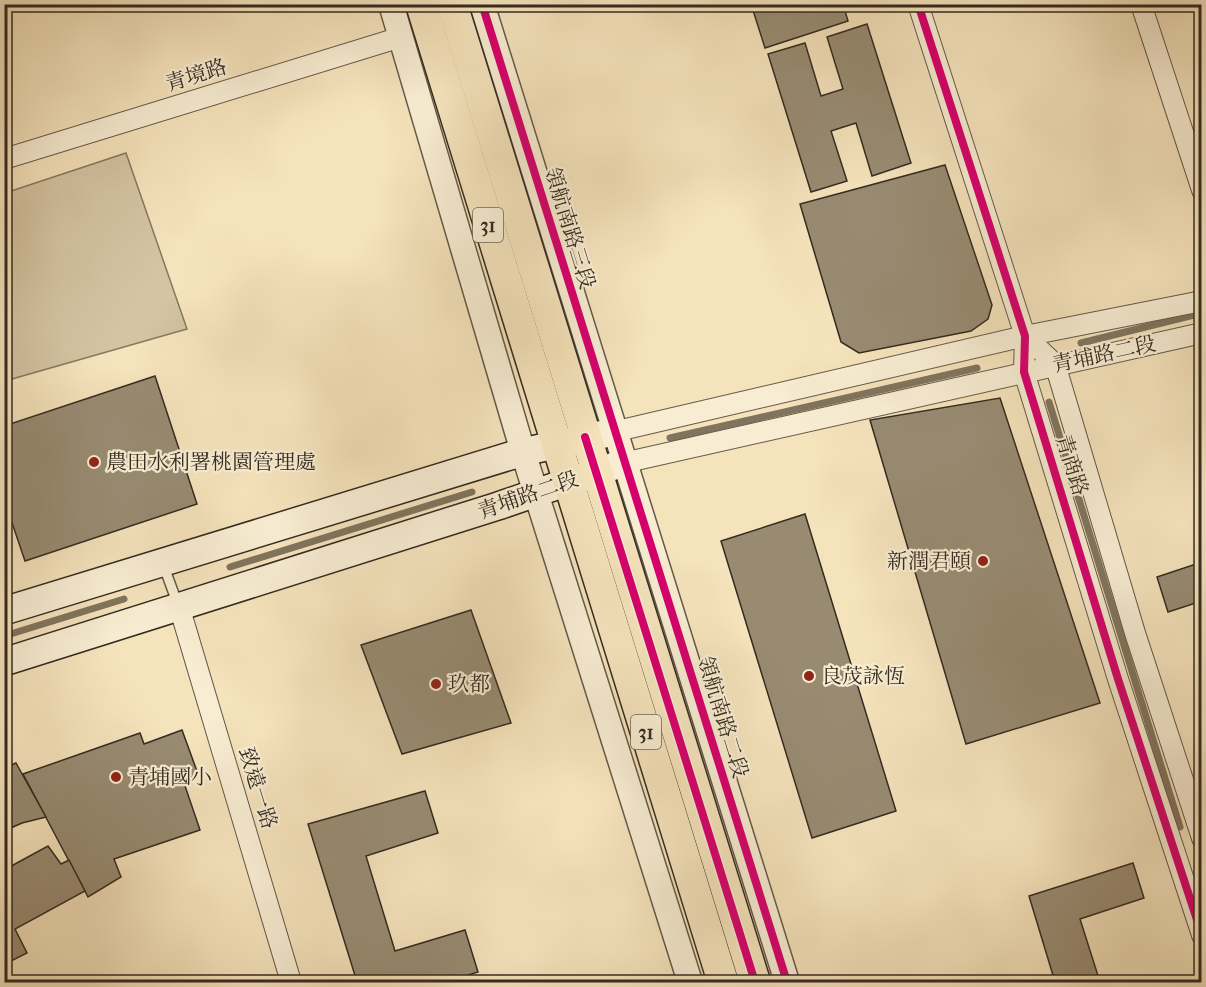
<svg xmlns="http://www.w3.org/2000/svg" width="1206" height="987" font-family="'IM FELL French Canon','Noto Serif TC',serif">
	<style>
		.green { fill: #d4c4a2; stroke: #847862; stroke-width: 1.5 }
		.lines { fill: none; stroke-linecap: round; stroke-linejoin: round }
		.stream { stroke: #80745e; stroke-width: 7 }
		.building { fill: #988b72; stroke: #342b21; stroke-width: 1.5 }
		.service-casing { stroke: #645948; stroke-width: 12 }
		.minor-casing { stroke: #645948; stroke-width: 22 }
		.tertiary-casing { stroke: #645948; stroke-width: 27 }
		.secondary-casing { stroke: #342b21; stroke-width: 30 }
		.primary-casing { stroke: #342b21; stroke-width: 33 }
		.service { stroke: #f8edd3; stroke-width: 9 }
		.minor { stroke: #f8edd3; stroke-width: 20 }
		.tertiary { stroke: #f8edd3; stroke-width: 24 }
		.secondary { stroke: #f8edd3; stroke-width: 27 }
		.primary { stroke: #f5e3bc; stroke-width: 30 }
		.cycleway-casing { stroke: #f8edd3; stroke-width: 11 }
		.cycleway { stroke: #d6006c; stroke-width: 8 }
		.poi-dot { fill: #8f2418; stroke: #f8edd3; stroke-width: 2 }
		.labels { text-anchor: middle; dominant-baseline: central; stroke-width: 4.5; stroke-linejoin: round; paint-order: stroke }
		.shield { fill: #f8edd3; stroke: #6f6556; stroke-width: 1.5 }
		.shield-label { font-size: 20px; font-weight: bold; fill: #342b21 }
		.street-label { font-size: 21px; fill: #342b21; stroke: #f8edd3 }
		.poi-label { font-size: 21px; fill: #342b21; stroke: #f8edd3; text-anchor: start }
	</style>
	<rect width="100%" height="100%" fill="#f5e3bc"/>
	<filter id="stains"><feTurbulence type="fractalNoise" baseFrequency=".00333" numOctaves="4"/><feColorMatrix values="0 0 0 0 .2 0 0 0 0 .09 0 0 0 0 .02 0 0 0 .5 -.17"/></filter>
	<radialGradient id="worn" r=".72"><stop offset=".6" stop-color="#630" stop-opacity="0"/><stop offset="1" stop-color="#630" stop-opacity=".3"/></radialGradient>
	<!-- green -->
	<polygon class="green" points="126,153 187,329 5,381 5,193"/>
	<g class="lines">
		<!-- stream -->
		<g class="stream">
			<polyline points="1081,343 1202,313"/>
			<polyline points="1049,402 1180,827"/>
			<polyline points="670,438 977,368"/>
			<polyline points="230,567 472,492"/>
			<polyline points="4,636 124,599"/>
		</g>
	</g>
	<!-- building -->
	<g class="building">
		<polygon points="751,4 843,4 848,21 765,48"/>
		<polygon points="867,24 911,163 872,176 856,123 831,131 847,181 811,192 768,54 805,43 821,96 843,89 827,37"/>
		<polygon points="945,165 992,305 988,319 971,331 859,353 841,342 800,204"/>
		<polygon points="155,376 197,504 25,561 4,499 4,426"/>
		<polygon points="1000,398 1100,703 966,744 870,420"/>
		<polygon points="805,514 896,811 812,838 721,541"/>
		<polygon points="1202,562 1202,601 1168,612 1157,577"/>
		<polygon points="471,610 511,723 402,754 361,645"/>
		<polygon points="182,730 198,774 183,780 200,830 114,859 121,877 88,897 23,774 140,733 144,744"/>
		<polygon points="16,763 46,817 22,823 4,831 4,768"/>
		<polygon points="425,791 438,833 366,856 395,951 465,930 478,972 445,982 357,982 308,824"/>
		<polygon points="48,846 61,864 69,860 85,891 15,929 27,953 7,963 4,870"/>
		<polygon points="1133,863 1144,898 1080,919 1100,982 1055,982 1029,896"/>
	</g>
	<g class="lines">
		<defs>
			<polyline id="service" points="163,564 178,605"/>
			<g id="minor">
				<polyline points="918,4 1025,336 1024,372 1118,679 1202,935"/>
				<polyline points="1141,4 1202,190"/>
				<polyline points="4,159 401,37"/>
				<polyline points="1025,336 1055,364 1135,633 1202,838"/>
				<polyline points="613,432 1025,336 1202,301"/>
				<polyline points="623,463 1202,333"/>
				<polyline points="179,606 291,982"/>
			</g>
			<g id="tertiary">
				<polyline points="391,4 523,452 690,982"/>
				<polyline points="482,4 787,982"/>
			</g>
			<g id="secondary">
				<polyline points="4,611 523,452 613,432"/>
				<polyline points="4,662 498,506 623,463"/>
			</g>
			<g id="primary">
				<polyline points="421,4 723,982"/>
				<polyline points="452,4 755,982"/>
			</g>
		</defs>
		<!-- service casing -->
		<use href="#service" class="service-casing"/>
		<!-- minor casing -->
		<use href="#minor" class="minor-casing"/>
		<!-- tertiary casing -->
		<use href="#tertiary" class="tertiary-casing"/>
		<!-- secondary casing -->
		<use href="#secondary" class="secondary-casing"/>
		<!-- primary casing -->
		<use href="#primary" class="primary-casing"/>
		<!-- service -->
		<use href="#service" class="service"/>
		<!-- minor -->
		<use href="#minor" class="minor"/>
		<!-- tertiary -->
		<use href="#tertiary" class="tertiary"/>
		<!-- secondary -->
		<use href="#secondary" class="secondary"/>
		<!-- primary -->
		<use href="#primary" class="primary"/>
		<defs>
			<g id="cycleway">
				<polyline points="482,4 787,982"/>
				<polyline points="918,4 1025,336 1024,372 1118,679 1202,935"/>
				<polyline points="585,437 755,982"/>
			</g>
		</defs>
		<!-- cycleway casing -->
		<use href="#cycleway" class="cycleway-casing"/>
		<!-- cycleway -->
		<use href="#cycleway" class="cycleway"/>
	</g>
	<!-- markers -->
	<g class="poi-dot">
		<circle cx="94" cy="462" r="6"/>
		<circle cx="983" cy="561" r="6"/>
		<circle cx="809" cy="676" r="6"/>
		<circle cx="436" cy="684" r="6"/>
		<circle cx="116" cy="777" r="6"/>
	</g>
	<g class="labels">
		<!-- shield labels -->
		<g class="shield">
			<rect x="473" y="208" width="30" height="34" rx="4.5"/>
			<rect x="631" y="715" width="30" height="34" rx="4.5"/>
		</g>
		<g class="shield-label">
			<text x="488" y="225">31</text>
			<text x="646" y="732">31</text>
		</g>
		<!-- street labels -->
		<g class="street-label">
			<text transform="translate(196 75) rotate(-17)">青境路</text>
			<text transform="translate(570 228) rotate(73)">領航南路三段</text>
			<text transform="translate(1104 354) rotate(-12)">青埔路二段</text>
			<text transform="translate(1072 465) rotate(73)">青商路</text>
			<text transform="translate(528 495) rotate(-19)">青埔路二段</text>
			<text transform="translate(723 717) rotate(73)">領航南路二段</text>
			<text transform="translate(258 788) rotate(73)">致遠一路</text>
		</g>
		<!-- poi labels -->
		<g class="poi-label">
			<text x="106" y="462">農田水利署桃園管理處</text>
			<text x="971" y="561" text-anchor="end">新潤君頤</text>
			<text x="821" y="676">良茂詠恆</text>
			<text x="448" y="684">玖都</text>
			<text x="128" y="777">青埔國小</text>
		</g>
	</g>
	<!-- margin -->
	<rect width="1206" height="987" fill="none" stroke="#f5e3bc" stroke-width="24"/>
	<rect x="6" y="6" width="1194" height="975" fill="none" stroke="#342b21" stroke-width="3"/>
	<rect x="12" y="12" width="1182" height="963" fill="none" stroke="#342b21" stroke-width="1.5"/>
	<rect width="100%" height="100%" filter="url(#stains)"/>
	<rect width="100%" height="100%" fill="url(#worn)"/>
</svg>
